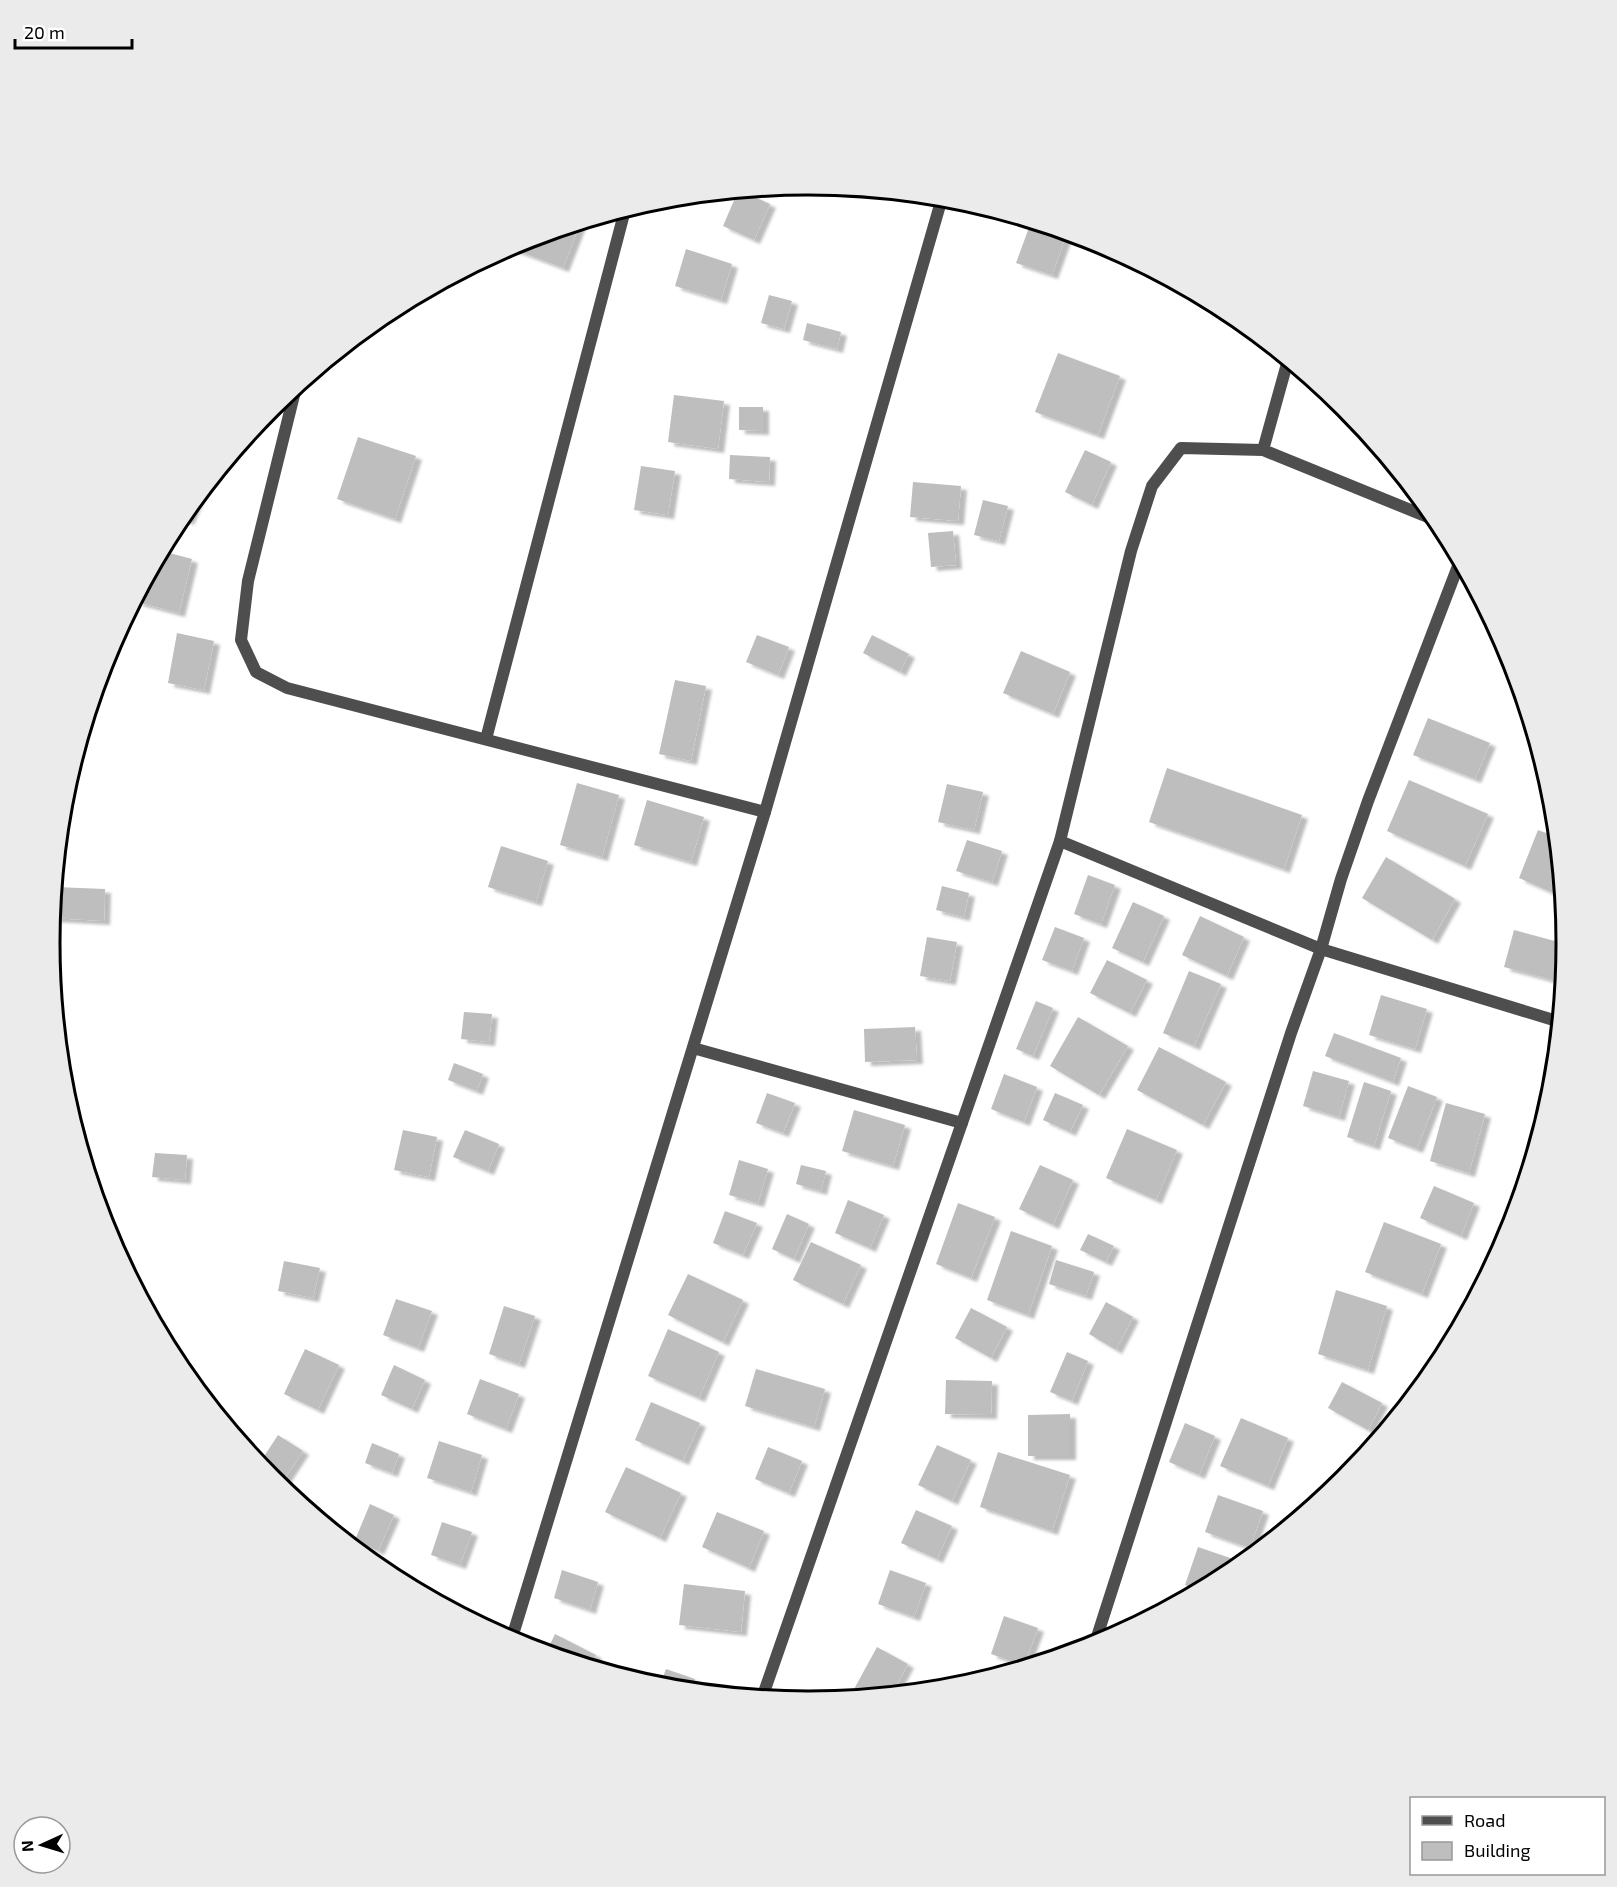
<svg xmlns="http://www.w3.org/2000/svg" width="1617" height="1887" font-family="'Exo 2',sans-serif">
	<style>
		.building { fill: #bebebe; filter: url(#shadow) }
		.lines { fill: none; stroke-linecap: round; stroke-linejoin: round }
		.minor { stroke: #4e4e4e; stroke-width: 12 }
		.rim { fill: none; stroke: #000; stroke-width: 3 }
	</style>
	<defs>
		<filter id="shadow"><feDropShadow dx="6" dy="4" stdDeviation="1.5" flood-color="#0004"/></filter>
	</defs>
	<rect width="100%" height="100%" fill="#fff"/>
	<!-- building -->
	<g class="building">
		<polygon points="738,191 742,191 770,204 754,240 723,226"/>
		<polygon points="1031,222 1067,233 1052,275 1016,263"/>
		<polygon points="580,224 563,268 510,248 518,242"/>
		<polygon points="686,249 732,264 721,300 675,286"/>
		<polygon points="769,295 792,301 784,329 761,323"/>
		<polygon points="807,323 841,332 837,349 803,340"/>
		<polygon points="1058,353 1120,376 1098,435 1035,412"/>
		<polygon points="674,395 724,401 718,449 668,442"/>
		<polygon points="739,407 763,407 763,431 739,430"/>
		<polygon points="358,437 416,456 395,519 337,499"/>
		<polygon points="1085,450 1111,462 1092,505 1065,492"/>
		<polygon points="730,455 770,457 769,482 729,479"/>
		<polygon points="641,466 675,471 668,515 634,510"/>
		<polygon points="913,482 961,486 958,521 910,517"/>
		<polygon points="198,498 188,521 181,518 198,497"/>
		<polygon points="983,500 1008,506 999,541 974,535"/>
		<polygon points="953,531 956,565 931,567 928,533"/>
		<polygon points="162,551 192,559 179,613 137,602 140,592"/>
		<polygon points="177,633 214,641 204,690 168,683"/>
		<polygon points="757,635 789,647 778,675 746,662"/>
		<polygon points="872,635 909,654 900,672 863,653"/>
		<polygon points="1502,638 1510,653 1512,661 1497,656"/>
		<polygon points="1021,651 1070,672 1053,714 1003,693"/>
		<polygon points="675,680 706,686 691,761 659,754"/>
		<polygon points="1428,718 1490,743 1475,779 1413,755"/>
		<polygon points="1167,768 1302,815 1284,869 1149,822"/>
		<polygon points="1409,780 1488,814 1465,866 1387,831"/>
		<polygon points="577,783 619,795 602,857 560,845"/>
		<polygon points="947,784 983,792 974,830 938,822"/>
		<polygon points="647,800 704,817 691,862 634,845"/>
		<polygon points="1538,830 1557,837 1562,897 1519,878"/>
		<polygon points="967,840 1002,851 992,882 956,871"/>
		<polygon points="501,846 548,861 536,902 488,887"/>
		<polygon points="1386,857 1455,899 1432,940 1362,898"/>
		<polygon points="1088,875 1115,885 1101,924 1074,914"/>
		<polygon points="942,886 969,893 964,917 936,910"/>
		<polygon points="55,887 105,889 104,921 52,918"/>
		<polygon points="1133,902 1164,916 1143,962 1112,948"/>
		<polygon points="1200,916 1244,937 1227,976 1182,955"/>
		<polygon points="1055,927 1084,938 1072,971 1042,960"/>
		<polygon points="1514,930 1562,943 1553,980 1504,967"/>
		<polygon points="927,937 957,942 950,981 920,976"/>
		<polygon points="1107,960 1147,980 1130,1013 1090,993"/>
		<polygon points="1189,971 1221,984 1194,1046 1163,1033"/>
		<polygon points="1381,995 1427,1009 1415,1049 1369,1035"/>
		<polygon points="1036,1001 1053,1008 1033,1056 1016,1049"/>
		<polygon points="464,1012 492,1014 489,1042 461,1039"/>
		<polygon points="1078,1017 1128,1046 1099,1095 1050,1066"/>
		<polygon points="915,1027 917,1060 865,1062 864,1029"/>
		<polygon points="1334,1033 1401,1058 1393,1082 1325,1056"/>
		<polygon points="1159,1047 1226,1082 1203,1125 1137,1090"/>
		<polygon points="454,1063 483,1074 477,1091 448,1080"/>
		<polygon points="1313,1071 1349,1081 1339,1117 1303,1106"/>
		<polygon points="1004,1074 1037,1087 1024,1122 991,1109"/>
		<polygon points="1364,1082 1391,1091 1374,1146 1347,1137"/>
		<polygon points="1408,1086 1437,1097 1417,1149 1388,1138"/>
		<polygon points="767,1093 795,1103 783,1133 756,1123"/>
		<polygon points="1055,1093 1083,1105 1070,1132 1043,1120"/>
		<polygon points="1446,1103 1485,1114 1469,1173 1430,1161"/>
		<polygon points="854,1110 905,1125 893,1166 842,1151"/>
		<polygon points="1127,1129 1177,1150 1156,1200 1106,1178"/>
		<polygon points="403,1130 437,1137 429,1177 394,1170"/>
		<polygon points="465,1130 499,1144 488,1171 453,1157"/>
		<polygon points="155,1153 187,1155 185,1180 152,1177"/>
		<polygon points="739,1160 768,1169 758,1203 729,1195"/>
		<polygon points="801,1165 826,1171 821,1191 796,1184"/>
		<polygon points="1040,1165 1073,1180 1053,1225 1019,1209"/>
		<polygon points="1434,1186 1474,1203 1461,1236 1420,1218"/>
		<polygon points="848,1200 884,1215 870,1248 835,1233"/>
		<polygon points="958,1203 995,1217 971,1278 936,1264"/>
		<polygon points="725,1211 757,1223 743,1255 713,1243"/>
		<polygon points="787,1214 809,1224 794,1259 772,1249"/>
		<polygon points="1384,1222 1441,1244 1422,1294 1365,1272"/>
		<polygon points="1011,1231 1052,1246 1028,1315 987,1300"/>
		<polygon points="1088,1234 1114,1246 1106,1262 1080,1250"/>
		<polygon points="811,1242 861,1265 843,1304 793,1280"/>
		<polygon points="1056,1260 1094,1272 1086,1296 1049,1284"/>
		<polygon points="284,1261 320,1268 313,1298 278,1291"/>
		<polygon points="688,1274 743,1300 723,1342 668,1315"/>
		<polygon points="1336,1290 1387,1306 1368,1370 1318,1354"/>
		<polygon points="396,1299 432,1311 418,1348 383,1335"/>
		<polygon points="1106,1302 1133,1317 1116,1350 1089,1334"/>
		<polygon points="504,1306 535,1316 519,1364 489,1354"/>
		<polygon points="971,1308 1007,1327 991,1358 955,1338"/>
		<polygon points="668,1329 719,1352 699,1398 648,1376"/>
		<polygon points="305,1349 339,1365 318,1410 284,1394"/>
		<polygon points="1067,1352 1088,1361 1072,1401 1050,1392"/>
		<polygon points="394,1365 425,1380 412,1409 381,1395"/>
		<polygon points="756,1369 825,1389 814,1427 745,1406"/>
		<polygon points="480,1379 519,1394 506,1429 467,1414"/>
		<polygon points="946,1380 992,1381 991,1415 945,1414"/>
		<polygon points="1342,1382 1382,1403 1368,1430 1328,1408"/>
		<polygon points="651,1402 700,1423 683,1461 635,1440"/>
		<polygon points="1070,1414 1070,1456 1028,1456 1028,1415"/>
		<polygon points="1241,1418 1288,1438 1268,1486 1220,1466"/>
		<polygon points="1185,1423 1215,1436 1199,1475 1169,1462"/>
		<polygon points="278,1435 303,1451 282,1483 265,1472 259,1464"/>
		<polygon points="439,1441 482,1455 471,1492 427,1478"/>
		<polygon points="372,1443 399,1454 392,1473 365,1463"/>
		<polygon points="937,1445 971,1460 952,1501 918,1485"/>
		<polygon points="768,1447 802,1461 789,1493 755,1479"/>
		<polygon points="998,1452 1070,1475 1052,1531 980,1507"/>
		<polygon points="626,1467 681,1493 660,1538 605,1512"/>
		<polygon points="1218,1495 1263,1511 1250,1548 1205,1532"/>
		<polygon points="370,1504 394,1515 378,1551 355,1540"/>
		<polygon points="916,1510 952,1526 937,1559 901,1543"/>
		<polygon points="717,1512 764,1531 749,1568 702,1547"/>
		<polygon points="442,1522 472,1532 460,1565 431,1555"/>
		<polygon points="1198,1547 1233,1559 1227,1576 1200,1591 1185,1585"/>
		<polygon points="562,1570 598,1582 590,1610 554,1598"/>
		<polygon points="890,1570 926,1583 914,1617 878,1604"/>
		<polygon points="684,1584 745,1591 741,1632 679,1625"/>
		<polygon points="1004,1616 1038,1628 1024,1666 991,1654"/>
		<polygon points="555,1634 596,1655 590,1666 546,1653"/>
		<polygon points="877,1647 908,1664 892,1694 864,1697 853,1691"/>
		<polygon points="666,1669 695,1679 691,1691 659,1688"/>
	</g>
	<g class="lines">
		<!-- minor -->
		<g class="minor">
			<polyline points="296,387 248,581 241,640 256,672 287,688 765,812"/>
			<polyline points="1263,450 1440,522"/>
			<polyline points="486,739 625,210"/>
			<polyline points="1060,841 1321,949 1560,1022"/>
			<polyline points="693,1048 962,1123"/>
			<polyline points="1509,1235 1510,1233"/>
			<polyline points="511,1641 765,812 942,198"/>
			<polyline points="1094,1646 1291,1033 1321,949 1341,879 1368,801 1460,561"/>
			<polyline points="762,1698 1060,841 1131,551 1152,486 1181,448 1263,450 1288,360"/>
		</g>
	</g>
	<!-- crop -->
	<path d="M0 0H1617V1887H0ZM60 943a748 748 0 1 1 1496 0a748 748 0 1 1-1496 0Z" fill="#ebebeb" fill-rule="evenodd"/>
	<path class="rim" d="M60 943a748 748 0 1 1 1496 0a748 748 0 1 1-1496 0Z"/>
	<!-- legend -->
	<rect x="1410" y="1797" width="195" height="78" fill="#ffffff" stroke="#999999" stroke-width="1.5"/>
	<rect x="1422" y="1816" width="30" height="9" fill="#4e4e4e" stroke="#999999" stroke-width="1.5"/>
	<text x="1464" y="1827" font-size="18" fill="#000000">Road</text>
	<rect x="1422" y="1842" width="30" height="18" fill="#bebebe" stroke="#999999" stroke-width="1.5"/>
	<text x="1464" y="1857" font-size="18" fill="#000000">Building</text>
	<!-- north arrow -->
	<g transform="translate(42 1845) rotate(266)"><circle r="28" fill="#ffffff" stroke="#999999" stroke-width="1.5"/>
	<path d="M0-4.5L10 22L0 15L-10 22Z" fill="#000000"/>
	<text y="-9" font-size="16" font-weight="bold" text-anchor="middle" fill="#000000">N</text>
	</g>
	<!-- scale -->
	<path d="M15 39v9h117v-9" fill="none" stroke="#000000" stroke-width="3"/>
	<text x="24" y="39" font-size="18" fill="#000000" stroke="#ffffff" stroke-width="4.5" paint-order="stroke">20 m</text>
</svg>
